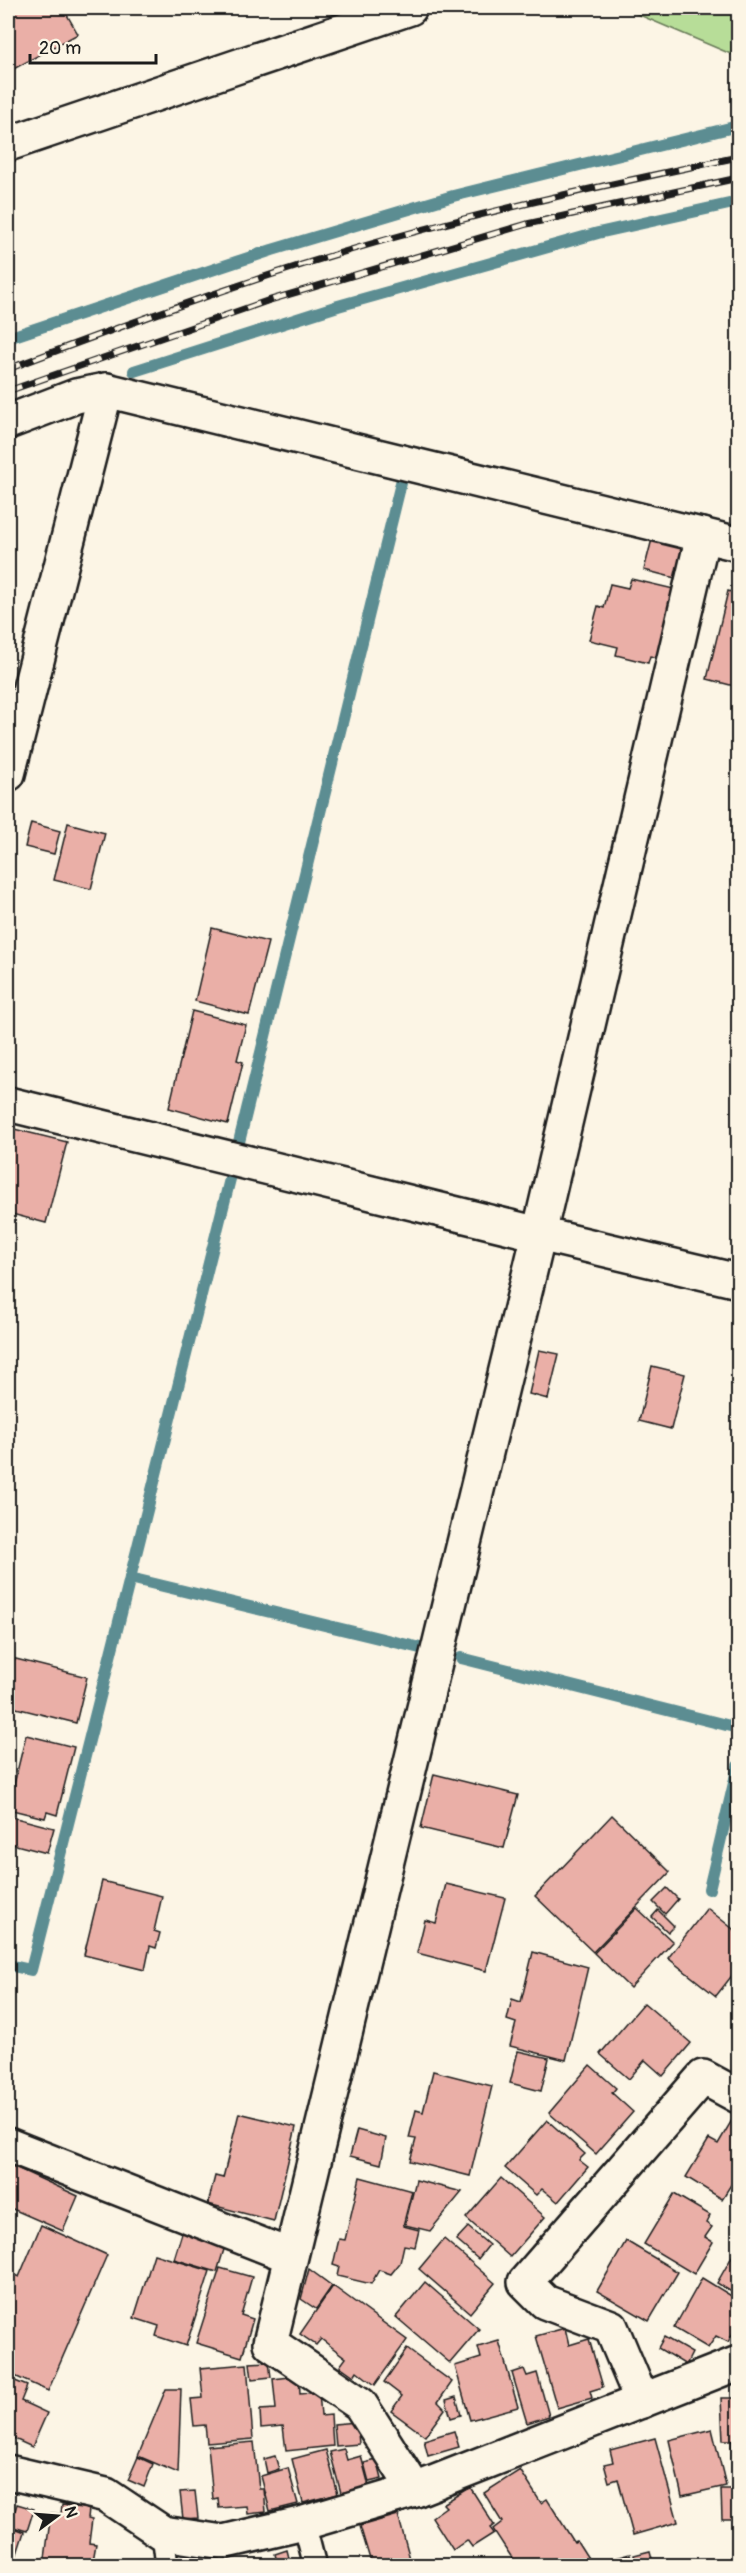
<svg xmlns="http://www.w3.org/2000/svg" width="746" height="2573" font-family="Pangolin,sans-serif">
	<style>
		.grass { fill: #b7dd98; stroke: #6a7c5a; stroke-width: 1.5 }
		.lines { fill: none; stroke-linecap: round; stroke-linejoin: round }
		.stream { stroke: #5c8d92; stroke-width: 12 }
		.building { fill: #eaafa7; stroke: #1c1c1c; stroke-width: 1.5 }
		.lane-casing { stroke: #1c1c1c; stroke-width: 26 }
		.street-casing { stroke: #1c1c1c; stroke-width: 38 }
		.lane { stroke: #fcf5e5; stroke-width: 21 }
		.street { stroke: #fcf5e5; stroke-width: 33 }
		.rail-casing { stroke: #1c1c1c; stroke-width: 7 }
		.rail { stroke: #fcf5e5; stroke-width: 4.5; stroke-dasharray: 14; stroke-linecap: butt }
	</style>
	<rect width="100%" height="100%" fill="#fcf5e5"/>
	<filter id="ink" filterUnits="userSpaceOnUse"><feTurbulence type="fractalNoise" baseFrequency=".0167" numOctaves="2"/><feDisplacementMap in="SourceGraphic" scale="12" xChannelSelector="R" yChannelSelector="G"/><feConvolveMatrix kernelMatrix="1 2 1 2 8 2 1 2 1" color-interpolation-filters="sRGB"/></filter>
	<g filter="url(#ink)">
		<!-- grass -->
		<polygon class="grass" points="623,8 738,8 738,57"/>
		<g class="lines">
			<!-- stream -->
			<g class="stream">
				<polyline points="8,338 272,250 453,196 738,126"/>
				<polyline points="134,371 338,306 598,233 738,202"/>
				<polyline points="239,1142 402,479"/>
				<polyline points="130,1578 231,1175"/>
				<polyline points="461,1658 738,1728"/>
				<polyline points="709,1889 738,1766"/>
				<polyline points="8,1965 31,1970 130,1578 420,1648"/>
			</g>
		</g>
		<!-- building -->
		<g class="building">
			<polygon points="8,8 63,8 78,34 8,72"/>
			<polygon points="652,539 686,547 679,579 644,570"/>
			<polygon points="631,579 678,590 661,658 650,656 648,663 616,655 618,647 589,640 598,606 604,608 610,584 628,588"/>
			<polygon points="728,591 738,594 738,687 707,679"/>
			<polygon points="31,823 60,831 54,854 25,847"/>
			<polygon points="68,823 105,833 91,889 54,880"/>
			<polygon points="212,928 268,942 249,1015 195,1001"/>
			<polygon points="192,1011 246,1025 237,1060 243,1062 228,1124 169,1108"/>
			<polygon points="10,1128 67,1142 46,1223 8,1213 8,1139"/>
			<polygon points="539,1350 559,1354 548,1399 529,1394"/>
			<polygon points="652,1366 685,1374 671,1429 639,1421"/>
			<polygon points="8,1657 87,1677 76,1723 8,1706"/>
			<polygon points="26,1735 74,1747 57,1815 47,1812 45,1818 8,1809"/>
			<polygon points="434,1774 518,1795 504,1848 421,1828"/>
			<polygon points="612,1815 670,1872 593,1952 535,1896"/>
			<polygon points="8,1816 54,1828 47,1853 8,1843"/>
			<polygon points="102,1881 162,1896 154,1931 160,1933 156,1948 150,1946 145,1970 84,1955"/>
			<polygon points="446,1884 505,1898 486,1971 417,1953 425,1920 436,1923"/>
			<polygon points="667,1888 678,1899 665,1914 653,1902"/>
			<polygon points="637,1908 673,1942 630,1988 594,1953"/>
			<polygon points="707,1908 738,1933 738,1968 716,1996 668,1958"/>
			<polygon points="658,1910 674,1926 668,1932 652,1917"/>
			<polygon points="533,1952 588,1967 566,2060 510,2046 516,2023 507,2020 512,1999 521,2002"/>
			<polygon points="644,2003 691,2043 663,2076 645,2060 629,2079 600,2054"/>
			<polygon points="518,2051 549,2058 541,2091 510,2083"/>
			<polygon points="590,2065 616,2088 612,2093 633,2112 596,2154 549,2113"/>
			<polygon points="433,2071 492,2086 470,2176 410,2161 416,2139 409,2138 416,2110 423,2112"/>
			<polygon points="239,2113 296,2127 274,2221 208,2204 215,2176 223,2178"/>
			<polygon points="547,2120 585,2154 579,2160 588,2167 558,2202 542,2189 536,2195 505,2168"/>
			<polygon points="732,2120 738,2124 738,2187 732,2183 722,2199 686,2177 709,2139 718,2144"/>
			<polygon points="357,2130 386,2138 381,2164 350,2156"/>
			<polygon points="8,2164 78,2196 63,2231 8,2207"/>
			<polygon points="360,2177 412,2191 403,2226 419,2230 415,2247 404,2245 400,2263 391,2274 379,2270 371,2284 337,2276 339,2267 333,2265 339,2239 345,2240"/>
			<polygon points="501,2178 545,2217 510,2257 466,2218"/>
			<polygon points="416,2180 462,2192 430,2231 405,2225"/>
			<polygon points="674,2194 710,2215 706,2223 712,2227 705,2237 713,2242 694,2274 644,2244"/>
			<polygon points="41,2225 107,2255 48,2391 8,2373 8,2283 12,2274 19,2277"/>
			<polygon points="468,2227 489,2245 478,2259 456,2240"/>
			<polygon points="183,2230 226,2243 217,2272 174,2259"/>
			<polygon points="444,2239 495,2283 470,2313 419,2269"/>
			<polygon points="626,2241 678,2272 649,2321 597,2291"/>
			<polygon points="738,2246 738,2296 717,2283"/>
			<polygon points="154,2254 210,2271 186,2346 156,2336 159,2326 134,2318"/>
			<polygon points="220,2268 252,2277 241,2315 253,2319 242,2357 196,2343"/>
			<polygon points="309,2269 332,2286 316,2309 301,2299"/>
			<polygon points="702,2278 738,2300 738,2336 733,2333 728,2342 716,2336 708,2348 674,2328"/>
			<polygon points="425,2282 479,2329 450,2363 396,2317"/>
			<polygon points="333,2286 407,2340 375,2385 357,2371 354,2376 340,2366 346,2358 321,2339 316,2345 300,2334"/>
			<polygon points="565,2328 569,2345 589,2339 603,2387 590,2391 592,2398 557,2408 536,2336"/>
			<polygon points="664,2337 692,2353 686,2365 658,2348"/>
			<polygon points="499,2341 518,2407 470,2420 455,2366 481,2358 478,2347"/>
			<polygon points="407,2349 452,2382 438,2402 445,2409 425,2436 391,2411 402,2396 384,2382"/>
			<polygon points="269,2362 271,2377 252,2379 250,2363"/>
			<polygon points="247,2364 253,2439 207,2443 205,2425 194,2426 191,2399 203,2398 200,2368"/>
			<polygon points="524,2369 527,2376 537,2373 549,2416 527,2423 512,2373"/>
			<polygon points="299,2376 300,2394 319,2392 321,2416 331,2415 333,2446 286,2451 283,2426 261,2428 260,2410 276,2409 273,2379"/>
			<polygon points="8,2378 27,2386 21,2401 47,2413 32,2447 8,2436"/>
			<polygon points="166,2389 181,2389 178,2473 138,2456"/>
			<polygon points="456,2397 461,2415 451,2418 446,2400"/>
			<polygon points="721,2398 738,2398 738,2440 723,2440"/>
			<polygon points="357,2422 359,2444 336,2446 334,2424"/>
			<polygon points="712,2429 726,2486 682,2496 669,2440"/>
			<polygon points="454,2431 459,2447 428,2456 424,2440"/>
			<polygon points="655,2438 678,2522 633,2535 618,2479 609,2482 604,2464 613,2462 610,2450"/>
			<polygon points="738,2440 738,2481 737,2459 732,2458 732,2441"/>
			<polygon points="254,2442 259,2489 264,2489 266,2512 248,2514 247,2506 219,2508 218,2498 213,2499 208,2446"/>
			<polygon points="344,2449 347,2460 361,2456 369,2486 341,2493 330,2452"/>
			<polygon points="326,2450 338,2494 303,2503 292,2459"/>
			<polygon points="275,2456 279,2469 267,2473 264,2459"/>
			<polygon points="138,2457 153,2464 144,2487 128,2480"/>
			<polygon points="377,2460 382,2479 369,2482 364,2463"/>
			<polygon points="288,2468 298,2504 270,2511 261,2476"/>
			<polygon points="520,2470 541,2503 547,2499 574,2542 577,2541 591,2563 589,2566 514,2566 516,2564 493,2529 502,2522 484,2493"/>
			<polygon points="470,2487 494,2525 490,2528 494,2533 472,2547 467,2540 453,2550 432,2517 446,2507 443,2504"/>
			<polygon points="721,2489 738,2489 738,2519 722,2519"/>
			<polygon points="195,2491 198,2518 183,2519 180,2492"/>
			<polygon points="17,2504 34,2509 27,2531 10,2526"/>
			<polygon points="62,2505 89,2509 88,2518 92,2519 89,2543 96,2544 93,2561 86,2560 86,2566 44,2566 51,2513 61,2514"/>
			<polygon points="398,2515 412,2566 372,2566 360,2526"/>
			<polygon points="735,2520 738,2520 738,2566 736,2566"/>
			<polygon points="8,2526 24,2532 13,2566 8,2566"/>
			<polygon points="287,2550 291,2566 278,2566 275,2554"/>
			<polygon points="650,2551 654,2566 636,2566 634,2555"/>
			<polygon points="630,2554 634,2566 613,2566 611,2559"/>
		</g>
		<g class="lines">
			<defs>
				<g id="lane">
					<polyline points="304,2523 315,2566"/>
					<polyline points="163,2533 167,2566"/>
				</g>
				<g id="street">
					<polyline points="8,144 410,8"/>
					<polyline points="8,422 76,396 106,390"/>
					<polyline points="8,774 106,390 738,544"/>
					<polyline points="8,1104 539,1234 738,1281"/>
					<polyline points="8,2145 290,2256"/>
					<polyline points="642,2401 611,2327 545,2302 525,2282 703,2077 738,2096"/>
					<polyline points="8,2472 106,2495 163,2533 223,2542 304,2523 415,2490 738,2363"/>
					<polyline points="415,2490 360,2404 270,2343 539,1234 703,535"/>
				</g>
			</defs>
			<!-- lane casing -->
			<use href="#lane" class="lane-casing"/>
			<!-- street casing -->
			<use href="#street" class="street-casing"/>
			<!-- lane -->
			<use href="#lane" class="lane"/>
			<!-- street -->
			<use href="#street" class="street"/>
			<defs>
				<g id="rail">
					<path d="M8,369c124,-47 249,-93 377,-129 117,-33 235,-58 353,-83"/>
					<polyline points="8,391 267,301 527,224 738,178"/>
				</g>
			</defs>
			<!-- rail casing -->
			<use href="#rail" class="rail-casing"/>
			<!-- rail -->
			<use href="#rail" class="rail"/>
		</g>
	</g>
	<!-- margin -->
	<rect width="746" height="2573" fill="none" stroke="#fcf5e5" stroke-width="30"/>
	<rect x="15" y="15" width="716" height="2543" fill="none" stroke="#1c1c1c" stroke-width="2" filter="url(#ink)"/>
	<!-- north arrow -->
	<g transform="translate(57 2516) rotate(74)" stroke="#fcf5e5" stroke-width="4.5" paint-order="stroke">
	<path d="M0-4.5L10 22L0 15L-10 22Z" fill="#1c1c1c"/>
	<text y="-9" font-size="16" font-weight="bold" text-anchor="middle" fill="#1c1c1c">N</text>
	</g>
	<!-- scale -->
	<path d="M30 54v9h126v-9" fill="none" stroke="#1c1c1c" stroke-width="3"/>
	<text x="39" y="54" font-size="18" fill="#1c1c1c" stroke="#fcf5e5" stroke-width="4.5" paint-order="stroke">20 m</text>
</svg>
